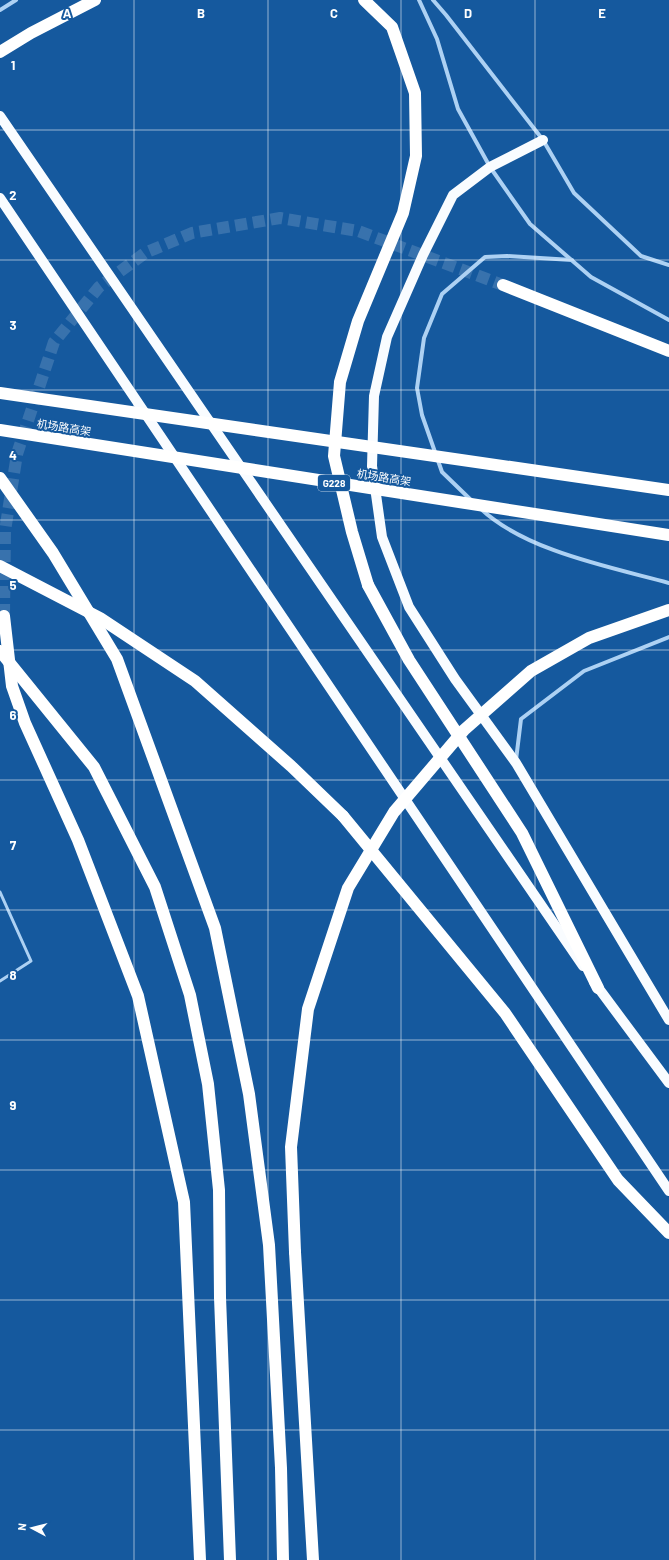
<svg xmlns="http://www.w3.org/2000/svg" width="669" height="1560" font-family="Barlow,'Noto Sans SC',sans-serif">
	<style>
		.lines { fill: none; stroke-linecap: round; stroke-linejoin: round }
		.highway-tunnel { stroke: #3872ad; stroke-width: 12; stroke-dasharray: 12 6; stroke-linecap: butt }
		.lane { stroke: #add1f3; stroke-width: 3 }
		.street { stroke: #add1f3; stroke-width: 4 }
		.primary { stroke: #f9fcff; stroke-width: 10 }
		.highway { stroke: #fff; stroke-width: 12 }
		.highway-bridge { stroke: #fff; stroke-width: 12 }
		.grid { fill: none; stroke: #fff; stroke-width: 1; stroke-opacity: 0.55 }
		.labels { text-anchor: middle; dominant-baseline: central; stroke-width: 4; stroke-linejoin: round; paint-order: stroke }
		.shield { fill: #15599e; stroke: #b9cde2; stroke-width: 1 }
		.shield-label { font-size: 10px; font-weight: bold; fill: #fff }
		.street-label { font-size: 11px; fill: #fff; stroke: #15599e }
		.grid-label { font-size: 13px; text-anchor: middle; font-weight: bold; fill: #fff; stroke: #15599e; stroke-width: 4; stroke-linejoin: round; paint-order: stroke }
	</style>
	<rect width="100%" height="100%" fill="#15599e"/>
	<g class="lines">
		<!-- highway-tunnel -->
		<polyline class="highway-tunnel" points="4,616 5,531 17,454 54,342 99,287 145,253 192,233 280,218 358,231 503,285"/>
		<!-- lane -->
		<polyline class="lane" points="0,892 31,961 0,981"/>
		<!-- street -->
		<g class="street">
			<polyline points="419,0 437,39 458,109 490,167 530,224 591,277 669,320"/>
			<polyline points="433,0 446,15 543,140 574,193 641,256 669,265"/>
			<polyline points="0,10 16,0"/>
			<polyline points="472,501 442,472 422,415 417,388 424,338 442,294 485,257 507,256 572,260"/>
			<path d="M480,508c45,43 130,59 189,75"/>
			<polyline points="516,760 521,719 584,671 669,637"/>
		</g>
		<!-- primary -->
		<g class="primary">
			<polyline points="0,116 583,966"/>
			<polyline points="543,140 490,167 453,195 423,255 387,337 374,396 372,466 382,537 409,607 455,679 516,763 669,1020"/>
			<polyline points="0,198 669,1191"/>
			<polyline points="594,982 669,1083"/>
		</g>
		<!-- highway -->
		<g class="highway">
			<polyline points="0,52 31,33 95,0"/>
			<polyline points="503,285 669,351"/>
			<polyline points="0,478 53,553 117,659 215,928 249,1094 269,1245 281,1468 283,1560"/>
			<polyline points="368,585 409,660 522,833 598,988"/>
			<polyline points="4,616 12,686 25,723 78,840 138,996 184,1202 200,1560"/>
			<polyline points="343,816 505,1013 618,1180 669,1233"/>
			<polyline points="295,1252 313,1560"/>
			<polyline points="220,1297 230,1560"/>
		</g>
		<!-- highway-bridge -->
		<g class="highway-bridge">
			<polyline points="364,0 392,27 415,93 416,156 403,213 358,321 340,382 334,456 352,532 368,585"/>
			<polyline points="0,393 669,490"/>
			<polyline points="0,430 669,535"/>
			<polyline points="0,566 100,618 195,681 291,766 343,816"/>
			<polyline points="0,651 94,767 155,887 190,995 208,1084 219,1190 220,1297"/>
			<polyline points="295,1252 291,1147 308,1009 348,888 394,812 464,730 531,671 589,638 669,610"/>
		</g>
	</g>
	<!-- grid -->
	<path class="grid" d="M134,0v1560M268,0v1560M401,0v1560M535,0v1560M0,130h669M0,260h669M0,390h669M0,520h669M0,650h669M0,780h669M0,910h669M0,1040h669M0,1170h669M0,1300h669M0,1430h669"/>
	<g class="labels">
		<!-- shield labels -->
		<rect class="shield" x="318" y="475" width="32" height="16" rx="3"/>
		<g class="shield-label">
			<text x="334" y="483">G228</text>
		</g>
		<!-- street labels -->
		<g class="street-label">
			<text transform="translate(64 427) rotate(9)">机场路高架</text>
			<text transform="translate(384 477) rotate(9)">机场路高架</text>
		</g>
	</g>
	<g class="grid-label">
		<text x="67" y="18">A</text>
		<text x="201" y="18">B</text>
		<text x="334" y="18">C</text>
		<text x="468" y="18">D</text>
		<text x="602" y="18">E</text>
		<text x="13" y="70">1</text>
		<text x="13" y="200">2</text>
		<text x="13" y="330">3</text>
		<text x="13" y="460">4</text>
		<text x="13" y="590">5</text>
		<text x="13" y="720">6</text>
		<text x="13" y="850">7</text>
		<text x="13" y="980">8</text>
		<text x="13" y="1110">9</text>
	</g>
	<!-- north arrow -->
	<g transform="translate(32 1528) rotate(277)" stroke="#15599e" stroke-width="3" paint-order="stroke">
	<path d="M0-3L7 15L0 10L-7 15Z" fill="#ffffff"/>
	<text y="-6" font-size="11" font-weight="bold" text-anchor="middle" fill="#ffffff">N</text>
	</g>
</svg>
